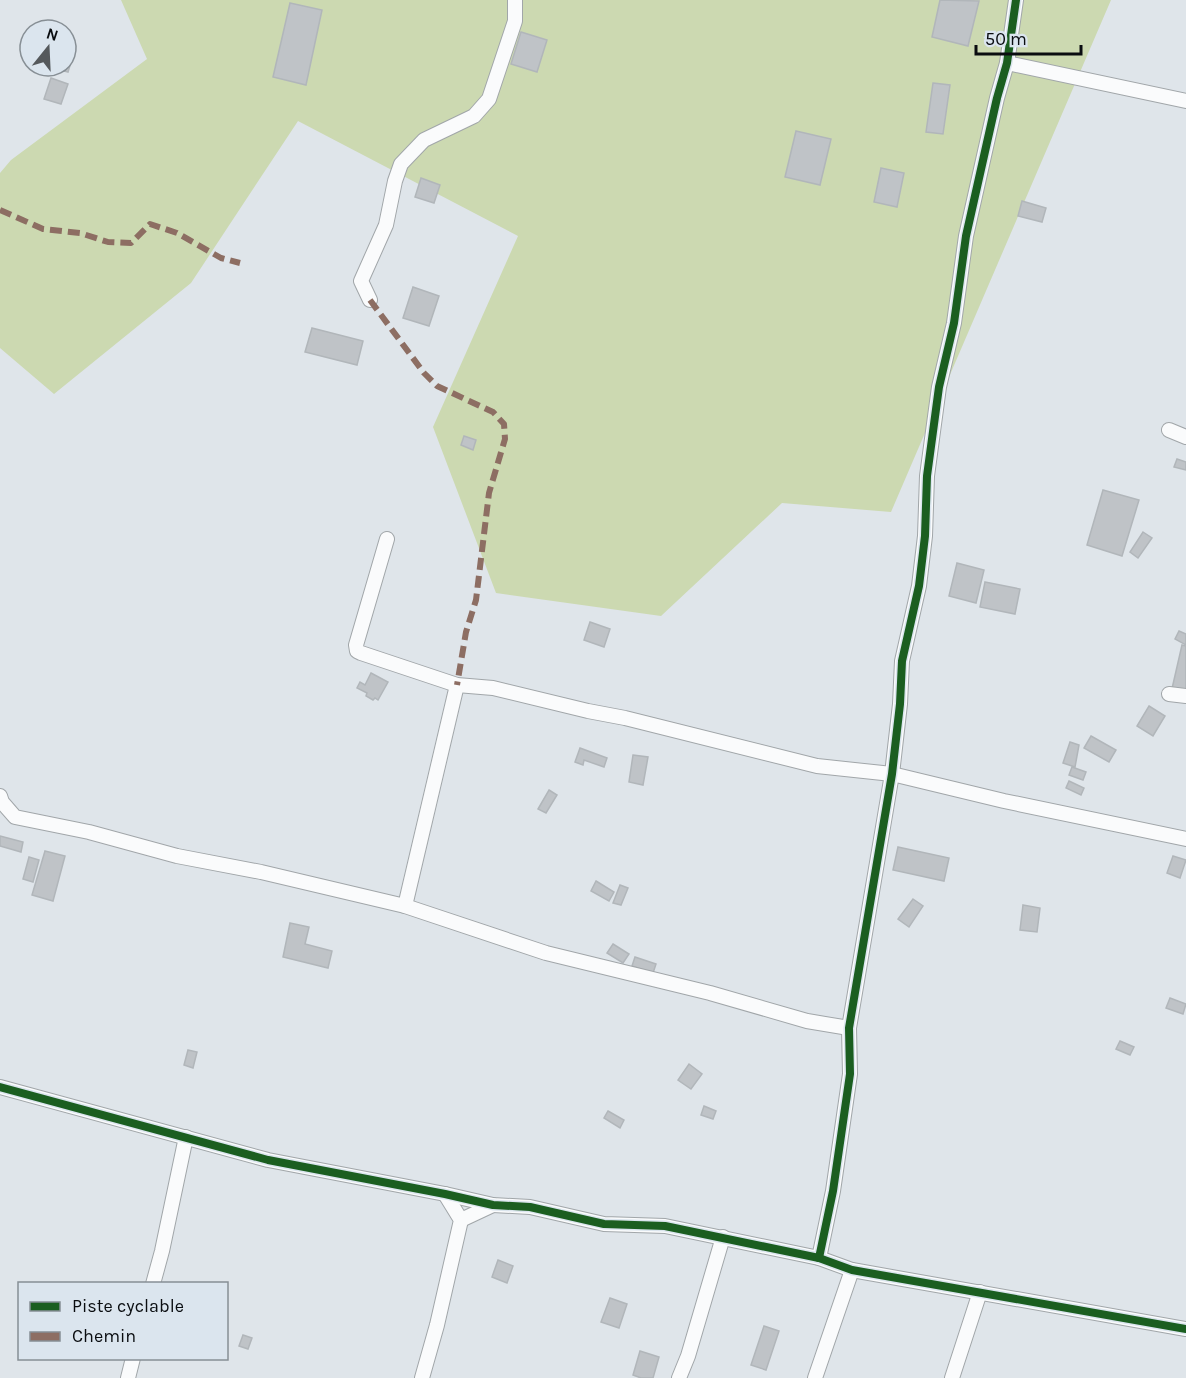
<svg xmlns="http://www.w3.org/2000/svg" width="1186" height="1378" font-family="Karla,sans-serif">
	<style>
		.green { fill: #ccd9b1 }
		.building { fill: #bfc3c7; stroke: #b1b6ba; stroke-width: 1.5 }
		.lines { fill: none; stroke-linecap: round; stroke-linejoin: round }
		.minor-casing { stroke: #a1a6a9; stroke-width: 16 }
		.minor { stroke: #fafbfc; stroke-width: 14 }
		.quiet { stroke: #8d6e63; stroke-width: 6; stroke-dasharray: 12 6; stroke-linecap: butt }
		.cycleway-casing { stroke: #dbe5ee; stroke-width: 11 }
		.cycleway { stroke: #1b5e20; stroke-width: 8 }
	</style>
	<rect width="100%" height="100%" fill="#dfe5ea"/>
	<!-- green -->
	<polygon class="green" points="121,0 1111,0 891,512 782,503 661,616 496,593 433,427 518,236 298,121 191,283 54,394 0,348 0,173 11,160 147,59"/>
	<!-- building -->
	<g class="building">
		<polygon points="940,0 979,1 968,46 932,37"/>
		<polygon points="290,3 322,10 306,85 273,77"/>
		<polygon points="521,32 547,40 537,72 511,64"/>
		<polygon points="66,50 74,52 68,72 46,66 66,66"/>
		<polygon points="51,78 68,84 61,104 44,99"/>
		<polygon points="933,83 950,85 943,134 926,132"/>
		<polygon points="796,131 831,139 820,185 785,177"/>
		<polygon points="881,168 904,173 897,207 874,202"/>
		<polygon points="421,178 440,185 434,203 415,197"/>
		<polygon points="1022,201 1046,208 1042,222 1018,216"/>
		<polygon points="413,287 439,296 429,326 403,318"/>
		<polygon points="312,328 363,341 357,365 305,352"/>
		<polygon points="464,436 476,440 473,450 461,445"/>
		<polygon points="1177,459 1186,462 1186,470 1174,467"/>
		<polygon points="1103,490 1139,500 1122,556 1087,545"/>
		<polygon points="1143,532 1152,538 1138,558 1130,552"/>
		<polygon points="957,563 984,570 976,603 949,596"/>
		<polygon points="985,582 1020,589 1015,614 980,607"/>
		<polygon points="590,622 610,629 604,647 584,640"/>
		<polygon points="1179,631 1186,634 1186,645 1175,639"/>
		<polygon points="1182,645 1186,646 1186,697 1171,693"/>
		<polygon points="371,673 388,682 378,700 375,698 373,700 366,696 367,693 357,688 360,682 365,685"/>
		<polygon points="1149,706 1165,716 1153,736 1137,726"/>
		<polygon points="1091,736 1116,750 1109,762 1084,748"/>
		<polygon points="1070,742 1079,745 1075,767 1063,763"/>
		<polygon points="580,748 607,758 604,767 584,760 583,765 575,762"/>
		<polygon points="633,755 648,757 643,785 629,782"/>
		<polygon points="1072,767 1086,772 1083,780 1069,775"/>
		<polygon points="1069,781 1084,788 1081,795 1066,788"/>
		<polygon points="549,790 557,795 546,813 538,809"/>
		<polygon points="0,836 23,842 21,852 0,846"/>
		<polygon points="898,847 949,858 944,881 893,870"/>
		<polygon points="45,851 65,856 53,901 32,895"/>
		<polygon points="1173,856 1186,860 1180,878 1167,873"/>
		<polygon points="29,857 39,860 33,882 23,879"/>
		<polygon points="596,881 614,892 609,901 591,891"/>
		<polygon points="620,885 628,888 621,905 613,903"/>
		<polygon points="913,899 923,906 909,927 898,919"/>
		<polygon points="1023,905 1040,908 1037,932 1020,930"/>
		<polygon points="290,923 309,927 305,944 332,951 328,968 283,957"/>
		<polygon points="613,944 629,954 623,963 607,953"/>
		<polygon points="635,957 656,964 653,973 632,966"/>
		<polygon points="1170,998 1186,1004 1183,1014 1166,1008"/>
		<polygon points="1120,1041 1134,1047 1130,1055 1116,1049"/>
		<polygon points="188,1050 197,1052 193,1068 184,1065"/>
		<polygon points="689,1064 702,1074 691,1089 678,1080"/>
		<polygon points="704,1106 716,1111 713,1119 701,1115"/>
		<polygon points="608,1111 624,1120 620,1128 604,1118"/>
		<polygon points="498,1260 513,1266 507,1283 492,1277"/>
		<polygon points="610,1298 627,1304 619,1328 601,1322"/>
		<polygon points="764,1326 779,1331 766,1370 751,1365"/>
		<polygon points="243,1335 252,1338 248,1349 239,1346"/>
		<polygon points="640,1351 659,1357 653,1378 641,1378 633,1375"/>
	</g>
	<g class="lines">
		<defs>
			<g id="minor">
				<polyline points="1007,63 1186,101"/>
				<polyline points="370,300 361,281 386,225 395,181 401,164 424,140 474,116 489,99 515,21 515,0"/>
				<polyline points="1169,430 1186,437"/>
				<polyline points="387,539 356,645 357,651 361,653 457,685 493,688 588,711 625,718 817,766 892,774 1004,801 1186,839"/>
				<polyline points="1169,694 1186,696"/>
				<polyline points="0,796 2,802 15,817 89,832 177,856 261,872 405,906 546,953 710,993 807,1021 849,1028"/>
				<polyline points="405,906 457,685"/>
				<polyline points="0,1087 268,1160 445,1194 493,1205 530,1207 604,1224 665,1226 819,1258 852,1270 1186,1329"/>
				<polyline points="461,1220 493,1205"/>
				<polyline points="819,1258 833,1191 850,1074 849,1028 892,774 900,704 902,661 919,586 925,536 927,476 939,387 954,323 966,236 997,98 1007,63 1016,0"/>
				<polyline points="153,1284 162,1251 186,1137"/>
				<polyline points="128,1378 133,1358"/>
				<polyline points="422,1378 437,1325 461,1220 445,1194"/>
				<polyline points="679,1378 688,1356 723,1237"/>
				<polyline points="815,1378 852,1270"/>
				<polyline points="952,1378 980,1292"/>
			</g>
		</defs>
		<!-- minor casing -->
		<use href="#minor" class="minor-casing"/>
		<!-- minor -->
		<use href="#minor" class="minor"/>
		<!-- quiet -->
		<g class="quiet">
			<polyline points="0,210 43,229 80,233 108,242 131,243 150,224 177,233 221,258 240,263"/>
			<polyline points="370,300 424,373 437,386 493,412 504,424 505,439 489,493 476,600 466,632 457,685"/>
		</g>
		<defs>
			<g id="cycleway">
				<polyline points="0,1087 268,1160 445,1194 493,1205 530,1207 604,1224 665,1226 819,1258 852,1270 1186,1329"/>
				<polyline points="819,1258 833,1191 850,1074 849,1028 892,774 900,704 902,661 919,586 925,536 927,476 939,387 954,323 966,236 997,98 1007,63 1016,0"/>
			</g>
		</defs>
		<!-- cycleway casing -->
		<use href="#cycleway" class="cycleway-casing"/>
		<!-- cycleway -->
		<use href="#cycleway" class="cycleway"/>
	</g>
	<!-- legend -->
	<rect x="18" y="1282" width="210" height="78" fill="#dbe5ee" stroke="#878f95" stroke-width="1.5"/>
	<rect x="30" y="1302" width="30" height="9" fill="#1b5e20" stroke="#878f95" stroke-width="1.5"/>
	<text x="72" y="1312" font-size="18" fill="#0a0d10">Piste cyclable</text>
	<rect x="30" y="1332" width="30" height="9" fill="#8d6e63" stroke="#878f95" stroke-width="1.5"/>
	<text x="72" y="1342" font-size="18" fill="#0a0d10">Chemin</text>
	<!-- north arrow -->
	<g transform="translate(48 48) rotate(18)"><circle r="28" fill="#dbe5ee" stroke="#878f95" stroke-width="1.5"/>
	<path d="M0-4.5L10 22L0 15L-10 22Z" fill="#55595c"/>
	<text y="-9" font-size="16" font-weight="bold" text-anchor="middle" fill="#0a0d10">N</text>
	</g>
	<!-- scale -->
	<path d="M976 45v9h105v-9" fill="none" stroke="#0a0d10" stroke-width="3"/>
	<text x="985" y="45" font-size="18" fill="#0a0d10" stroke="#dbe5ee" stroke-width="4.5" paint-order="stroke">50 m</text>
</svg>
